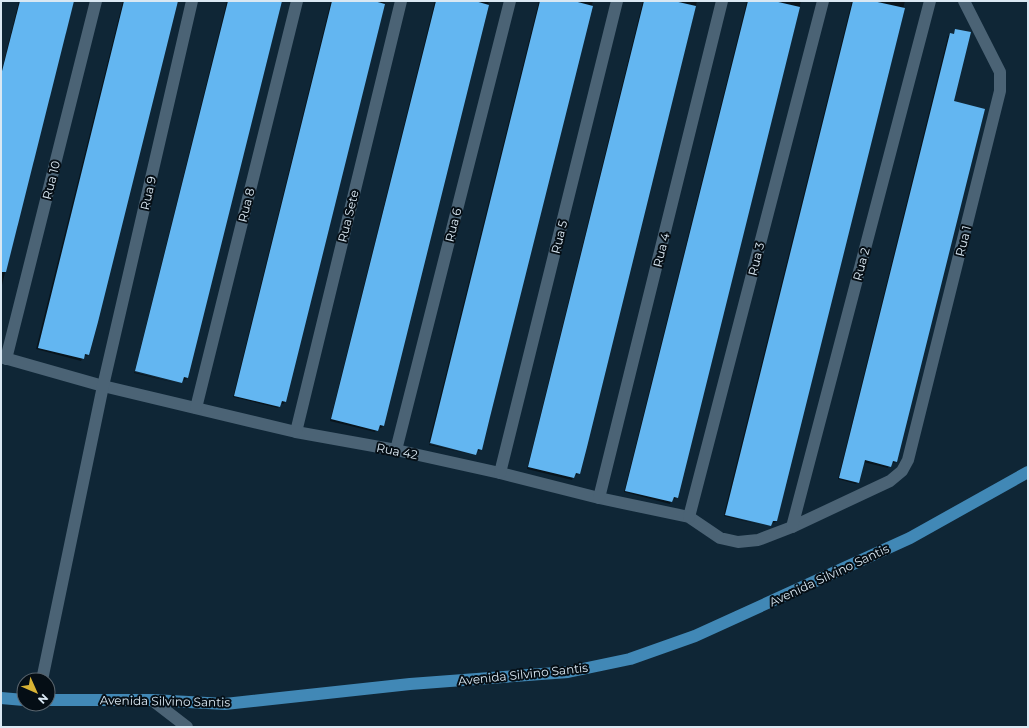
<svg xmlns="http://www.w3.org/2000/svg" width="1029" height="728" font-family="Montserrat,sans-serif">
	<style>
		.shadow { fill: #0007 }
		.building { fill: #63b6f1 }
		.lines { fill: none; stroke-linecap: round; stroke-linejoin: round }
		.minor { stroke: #4b6375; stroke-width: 12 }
		.major { stroke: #4188b6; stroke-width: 12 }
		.labels { text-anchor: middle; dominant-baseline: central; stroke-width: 4; stroke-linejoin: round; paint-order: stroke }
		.street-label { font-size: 12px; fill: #dae8f3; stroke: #050e15 }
	</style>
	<rect width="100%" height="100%" fill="#0f2636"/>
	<!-- shadow -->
	<g class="shadow">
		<polygon points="19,1 73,1 1,289 1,73"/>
		<polygon points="123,1 176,1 88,354 87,356 84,355 81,361 36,349"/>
		<polygon points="227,1 281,1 187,378 185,380 182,379 181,382 135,370"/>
		<polygon points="331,1 385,1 285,402 283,404 280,403 278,408 233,397"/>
		<polygon points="435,1 489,1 383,426 381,428 378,427 375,432 330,421"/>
		<polygon points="539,1 593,1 481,449 479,451 476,450 476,454 429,442"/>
		<polygon points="643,1 697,1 579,473 577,475 574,474 572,480 527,469"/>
		<polygon points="747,1 801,1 677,497 675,499 672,498 670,504 624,492"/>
		<polygon points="852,1 905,1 776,521 774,523 771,522 771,525 724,514"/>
		<polygon points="956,30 953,102 896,461 894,463 891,462 888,468 863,462 858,482 856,484 838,479 948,36 950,34 953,35"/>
		<polygon points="134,372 180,384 134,373"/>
		<polygon points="429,444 474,455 429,445"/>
		<polygon points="724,515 769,527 724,516"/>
	</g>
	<!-- building -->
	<g class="building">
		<polygon points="20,1 74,1 6,272 1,272 1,75"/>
		<polygon points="124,1 178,1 98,322 89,355 85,354 84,359 38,348"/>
		<polygon points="228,1 282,1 188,378 184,377 182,383 135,371"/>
		<polygon points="332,1 374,1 385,4 286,402 282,401 280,407 234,396"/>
		<polygon points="436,1 475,1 489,5 384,426 380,425 378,431 331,419"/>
		<polygon points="540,1 574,1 593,6 490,417 482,450 478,449 476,455 430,443"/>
		<polygon points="644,1 674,1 696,6 587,447 580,474 576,473 574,478 528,467"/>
		<polygon points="748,1 774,1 800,7 678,498 674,497 672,502 625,491"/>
		<polygon points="853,1 873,1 905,8 785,489 777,521 773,521 771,526 725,515"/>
		<polygon points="955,29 971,32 954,101 985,109 897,462 893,461 891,467 865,460 859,483 839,478 950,33 954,34"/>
	</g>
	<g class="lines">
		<!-- minor -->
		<g class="minor">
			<polyline points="1,357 103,386 296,432 396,450 500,473 599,498 689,517 720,538 738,542 758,540 792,527 890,481 902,471 908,460 1000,91 1000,72 964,1"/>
			<polyline points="6,359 96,1"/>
			<polyline points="196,408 297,1"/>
			<polyline points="296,432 401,1"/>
			<polyline points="396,450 510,1"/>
			<polyline points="500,473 617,1"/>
			<polyline points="599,498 722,1"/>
			<polyline points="689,517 823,1"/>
			<polyline points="792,527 930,1"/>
			<polyline points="42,680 103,386 192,1"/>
			<polyline points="152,700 187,727"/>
		</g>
		<!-- major -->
		<g class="major">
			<polyline points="1,698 24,700"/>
			<polyline points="48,700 152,700 225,704 410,684 568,672 630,659 695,636 910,538 1028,472"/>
		</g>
	</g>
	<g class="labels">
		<!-- street labels -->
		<g class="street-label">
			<text transform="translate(51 180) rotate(-76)">Rua 10</text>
			<text transform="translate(148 193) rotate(-77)">Rua 9</text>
			<text transform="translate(246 205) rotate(-76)">Rua 8</text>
			<text transform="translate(348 216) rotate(-76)">Rua Sete</text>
			<text transform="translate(453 225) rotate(-76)">Rua 6</text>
			<text transform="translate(559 237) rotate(-76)">Rua 5</text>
			<text transform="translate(963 241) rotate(-76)">Rua 1</text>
			<text transform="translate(661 250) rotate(-76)">Rua 4</text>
			<text transform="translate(756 259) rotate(-76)">Rua 3</text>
			<text transform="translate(861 264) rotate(-75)">Rua 2</text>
			<text transform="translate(397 451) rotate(11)">Rua 42</text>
			<text transform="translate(829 575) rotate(-25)">Avenida Silvino Santis</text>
			<text transform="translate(523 674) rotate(-6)">Avenida Silvino Santis</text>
			<text transform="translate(165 701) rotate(1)">Avenida Silvino Santis</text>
		</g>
	</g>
	<!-- border -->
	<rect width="1029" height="728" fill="none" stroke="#dae8f3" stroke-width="4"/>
	<!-- north arrow -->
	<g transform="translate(36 692) rotate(135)"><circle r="19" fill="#050e15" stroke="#5a656e"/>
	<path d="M0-3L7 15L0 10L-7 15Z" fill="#d9b334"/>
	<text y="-6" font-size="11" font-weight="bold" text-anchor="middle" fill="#dae8f3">N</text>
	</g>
</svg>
